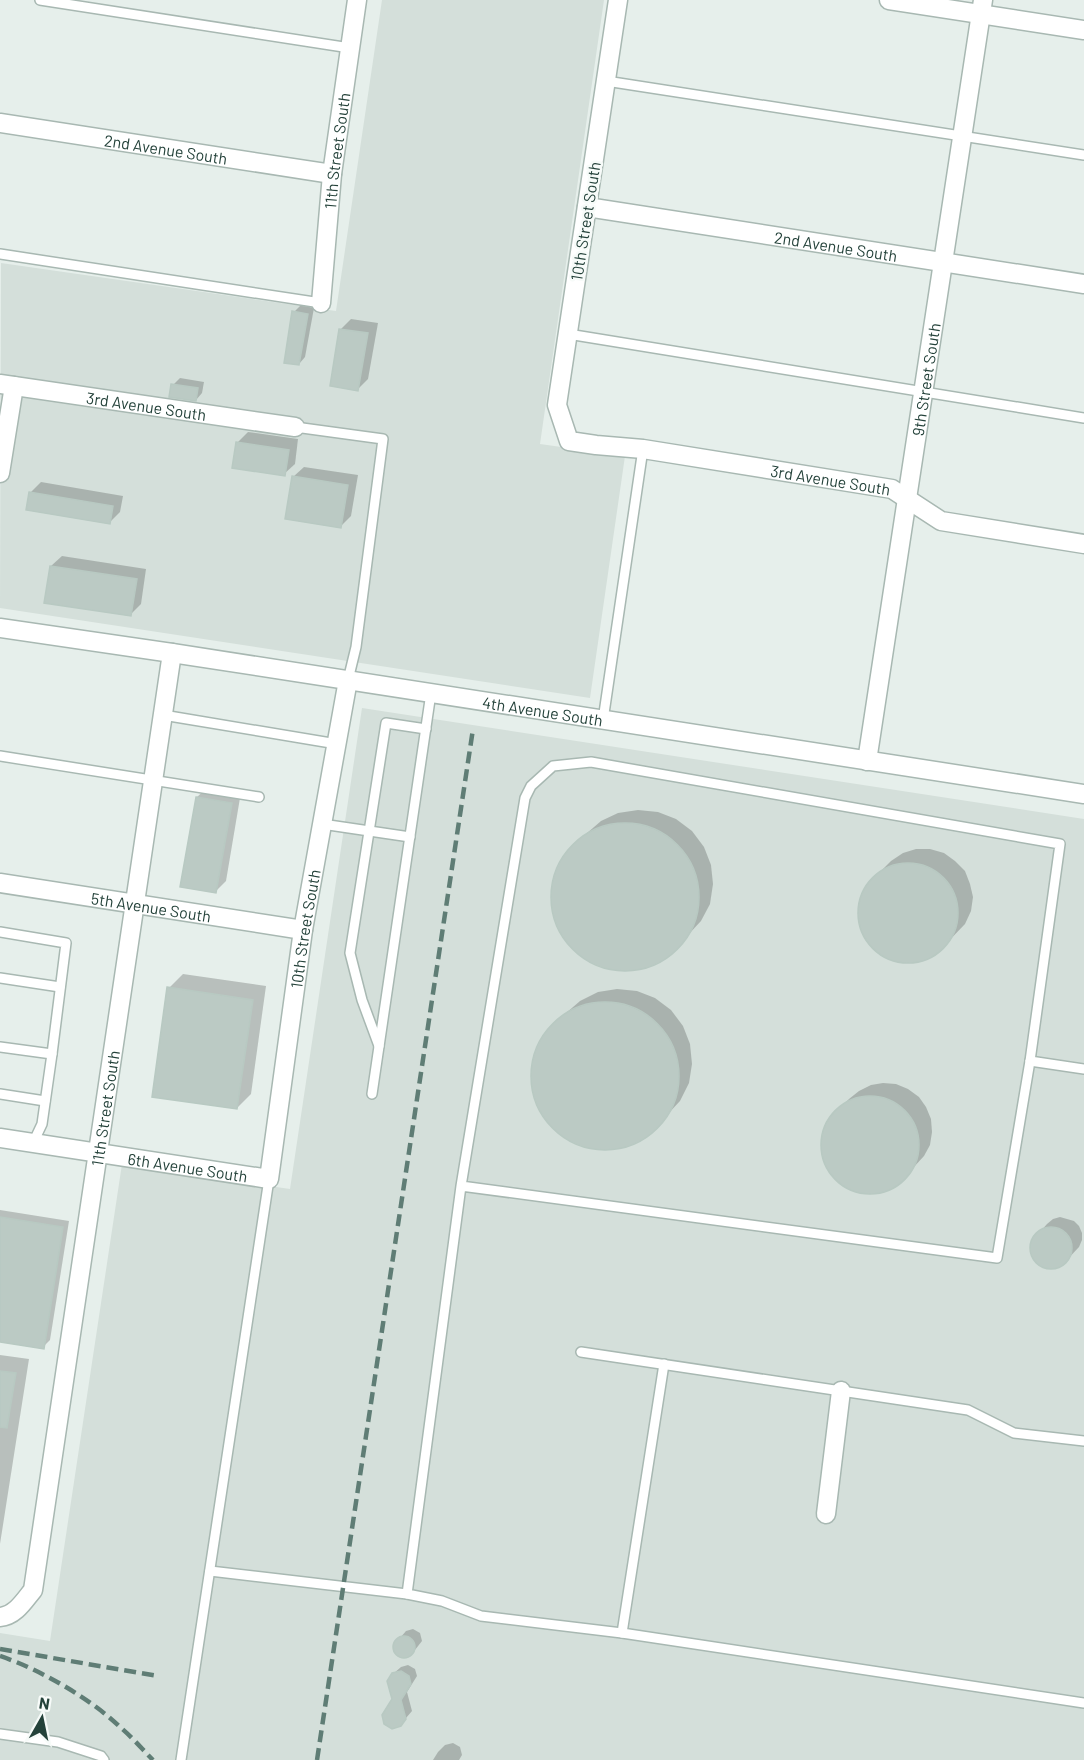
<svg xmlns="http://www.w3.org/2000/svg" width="1084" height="1760" font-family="Barlow,sans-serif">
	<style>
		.built { fill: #d4dfda }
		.shadow { fill: #0003 }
		.building { fill: #bbcac4; stroke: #b8c9c2; stroke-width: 1.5 }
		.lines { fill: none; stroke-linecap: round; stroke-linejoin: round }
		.service-casing { stroke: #a8b8b2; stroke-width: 12 }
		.minor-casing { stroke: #a8b8b2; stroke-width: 21 }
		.service { stroke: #fff; stroke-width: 9 }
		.minor { stroke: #fff; stroke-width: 18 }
		.rail { stroke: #5f7d75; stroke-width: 4.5; stroke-dasharray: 12 6; stroke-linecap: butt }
		.labels { text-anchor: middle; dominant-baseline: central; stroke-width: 5; stroke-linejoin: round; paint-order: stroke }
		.street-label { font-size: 16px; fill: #24423a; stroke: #f7fbf9 }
	</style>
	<rect width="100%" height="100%" fill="#e6efeb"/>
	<!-- built -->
	<g class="built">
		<polygon points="382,0 604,0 540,444 625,456 590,698 0,608 1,263 336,311"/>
		<polygon points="362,708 1084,819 1084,1760 0,1760 0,1633 50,1641 122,1164 290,1189"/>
	</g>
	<!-- shadow -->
	<g class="shadow">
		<polygon points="301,305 314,308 305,357 299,364 294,312"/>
		<polygon points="351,319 378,323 368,379 358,389 341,329"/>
		<polygon points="180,378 204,382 202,393 196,400 173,385"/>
		<polygon points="248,432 298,439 295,464 284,474 237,443"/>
		<polygon points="304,467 358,475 351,516 340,527 293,477"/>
		<polygon points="41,482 123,496 120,512 109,523 31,492"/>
		<polygon points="62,556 146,569 141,604 130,615 51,566"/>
		<polygon points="208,787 241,792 226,881 216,891 197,797"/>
		<polygon points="638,810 658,812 676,819 692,831 704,847 711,865 713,884 710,904 701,921 673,951 657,962 638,968 618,969 599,964 581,954 567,940 558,923 553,904 554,884 560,866 571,849 586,834 601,821 618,813"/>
		<polygon points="916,849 930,849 944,853 955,861 965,871 970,884 973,897 971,911 965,924 941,949 929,957 916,961 902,961 888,957 877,950 867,939 862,926 859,913 861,899 867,886 876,876 891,861 903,853"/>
		<polygon points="183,974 266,986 251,1094 237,1108 169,988"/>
		<polygon points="617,989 637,991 655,998 671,1010 683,1026 690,1044 692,1064 689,1083 680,1101 652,1131 636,1142 617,1147 597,1148 578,1143 561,1134 547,1120 537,1103 532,1083 533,1064 539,1045 550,1028 565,1014 580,1001 598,992"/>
		<polygon points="883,1083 896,1084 908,1089 919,1097 926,1107 931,1119 932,1132 930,1145 924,1156 901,1181 890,1188 878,1192 865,1192 852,1189 841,1183 832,1174 826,1162 823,1150 823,1137 827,1125 834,1114 849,1099 859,1091 871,1085"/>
		<polygon points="0,1210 69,1221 50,1340 43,1347 0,1340"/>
		<polygon points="1060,1217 1074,1221 1079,1226 1082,1233 1082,1240 1079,1247 1063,1264 1056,1267 1049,1268 1042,1266 1036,1262 1032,1256 1031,1248 1032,1241 1047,1224 1053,1219"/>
		<polygon points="0,1355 29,1359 0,1544"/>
		<polygon points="413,1629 420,1633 422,1641 411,1655 402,1657 396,1653 394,1645 406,1631"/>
		<polygon points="408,1665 415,1669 417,1676 407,1692 412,1711 400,1725 393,1699 393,1674 401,1667"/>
		<polygon points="453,1743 460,1747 462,1755 459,1760 433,1760 438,1752 445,1745"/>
	</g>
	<!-- building -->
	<g class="building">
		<polygon points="292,311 308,314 299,365 284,363"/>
		<polygon points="339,329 368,333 358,391 330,386"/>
		<polygon points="171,384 198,388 196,401 169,397"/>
		<polygon points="236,442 289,450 285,476 232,468"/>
		<polygon points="292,476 348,485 341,528 285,519"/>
		<polygon points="29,492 113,506 110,524 26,510"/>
		<polygon points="50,566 137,579 131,616 44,603"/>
		<polygon points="196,797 232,803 216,893 180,887"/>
		<circle cx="625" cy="897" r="74"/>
		<circle cx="908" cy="913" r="50"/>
		<polygon points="167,987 253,1000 237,1109 152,1097"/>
		<circle cx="605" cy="1076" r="74"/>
		<circle cx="870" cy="1145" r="49"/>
		<polygon points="0,1217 63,1227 44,1349 0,1342"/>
		<circle cx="1051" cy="1248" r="21"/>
		<polygon points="0,1371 16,1373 7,1428 0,1427"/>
		<circle cx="404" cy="1647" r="11"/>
		<polygon points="401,1671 409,1676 411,1684 401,1700 406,1719 401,1726 392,1729 384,1724 382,1715 392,1699 387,1681 392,1673"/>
	</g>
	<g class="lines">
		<defs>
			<g id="service">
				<polyline points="40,0 350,48"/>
				<polyline points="606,81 1084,155"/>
				<polyline points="0,254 321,303"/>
				<polyline points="568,334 1084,418"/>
				<polyline points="295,427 383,439 356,647 348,680"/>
				<polyline points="163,715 337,744"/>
				<polyline points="603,720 643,449"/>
				<polyline points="0,756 259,797"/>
				<polyline points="322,824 410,837"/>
				<polyline points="0,932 66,943 52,1054"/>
				<polyline points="0,978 60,987"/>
				<polyline points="379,1046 362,1000 350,953 386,723 426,729"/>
				<polyline points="0,1047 52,1054 42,1124 33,1143"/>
				<polyline points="1030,1061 1084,1069"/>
				<polyline points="0,1094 45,1101"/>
				<polyline points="372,1094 431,693"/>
				<polyline points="461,1186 997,1258 1030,1061 1060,844 591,762 553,766 531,786 525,798 461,1186 407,1594 442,1601 481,1616 622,1633 1084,1703"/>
				<polyline points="581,1352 968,1410 1014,1433 1084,1441"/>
				<polyline points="210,1571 407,1594"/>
				<polyline points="622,1633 664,1364"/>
				<polyline points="0,1734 58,1742 101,1756 104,1760"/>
				<polyline points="181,1760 269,1179"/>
			</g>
			<g id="minor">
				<path id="s1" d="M618,0l-61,405 12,36 27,4 47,4 249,40 49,32 143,23"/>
				<polyline points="889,0 1084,30"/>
				<path id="s2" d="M0,123l332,51"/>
				<path id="s3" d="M587,207l497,77"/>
				<path id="s4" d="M321,303l11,-129 25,-174"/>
				<path id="s5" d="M0,384l295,43"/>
				<polyline points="0,473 14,386"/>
				<path id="s6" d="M0,628l172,25 912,141"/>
				<path id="s7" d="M867,761l116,-761"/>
				<path id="s8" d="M0,883l303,47"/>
				<path id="s9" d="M0,1138l269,41 34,-249 45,-250"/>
				<polyline points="826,1514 841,1391"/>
				<path id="s10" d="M0,1617c15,-1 24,-16 33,-27l139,-937"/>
			</g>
		</defs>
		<!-- service casing -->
		<use href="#service" class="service-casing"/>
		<!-- minor casing -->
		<use href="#minor" class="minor-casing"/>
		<!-- service -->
		<use href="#service" class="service"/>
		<!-- minor -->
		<use href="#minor" class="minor"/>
		<!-- rail -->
		<g class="rail">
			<polyline points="0,1649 158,1676"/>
			<path d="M0,1656c39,13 90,42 120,71 12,10 22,22 33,33"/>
			<polyline points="317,1760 473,729"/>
		</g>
	</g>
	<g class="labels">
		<!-- street labels -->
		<g class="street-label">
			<text stroke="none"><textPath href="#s2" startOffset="168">2nd Avenue South</textPath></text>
			<text stroke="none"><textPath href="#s4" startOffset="153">11th Street South</textPath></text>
			<text transform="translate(585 221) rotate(-81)">10th Street South</text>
			<text stroke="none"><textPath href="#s3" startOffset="252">2nd Avenue South</textPath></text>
			<text stroke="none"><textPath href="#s7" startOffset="386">9th Street South</textPath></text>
			<text stroke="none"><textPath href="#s5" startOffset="148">3rd Avenue South</textPath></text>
			<text stroke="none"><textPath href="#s1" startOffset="712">3rd Avenue South</textPath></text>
			<text stroke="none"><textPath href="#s6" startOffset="549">4th Avenue South</textPath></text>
			<text stroke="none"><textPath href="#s8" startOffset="153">5th Avenue South</textPath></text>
			<text stroke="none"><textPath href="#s9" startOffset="525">10th Street South</textPath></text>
			<text stroke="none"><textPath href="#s10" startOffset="531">11th Street South</textPath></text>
			<text stroke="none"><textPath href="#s9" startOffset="190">6th Avenue South</textPath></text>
		</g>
	</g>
	<!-- north arrow -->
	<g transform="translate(42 1718) rotate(9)" stroke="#f7fbf9" stroke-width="4.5" paint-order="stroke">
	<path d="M0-4.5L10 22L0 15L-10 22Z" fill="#24423a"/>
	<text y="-9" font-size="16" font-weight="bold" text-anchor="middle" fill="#24423a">N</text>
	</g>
</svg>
